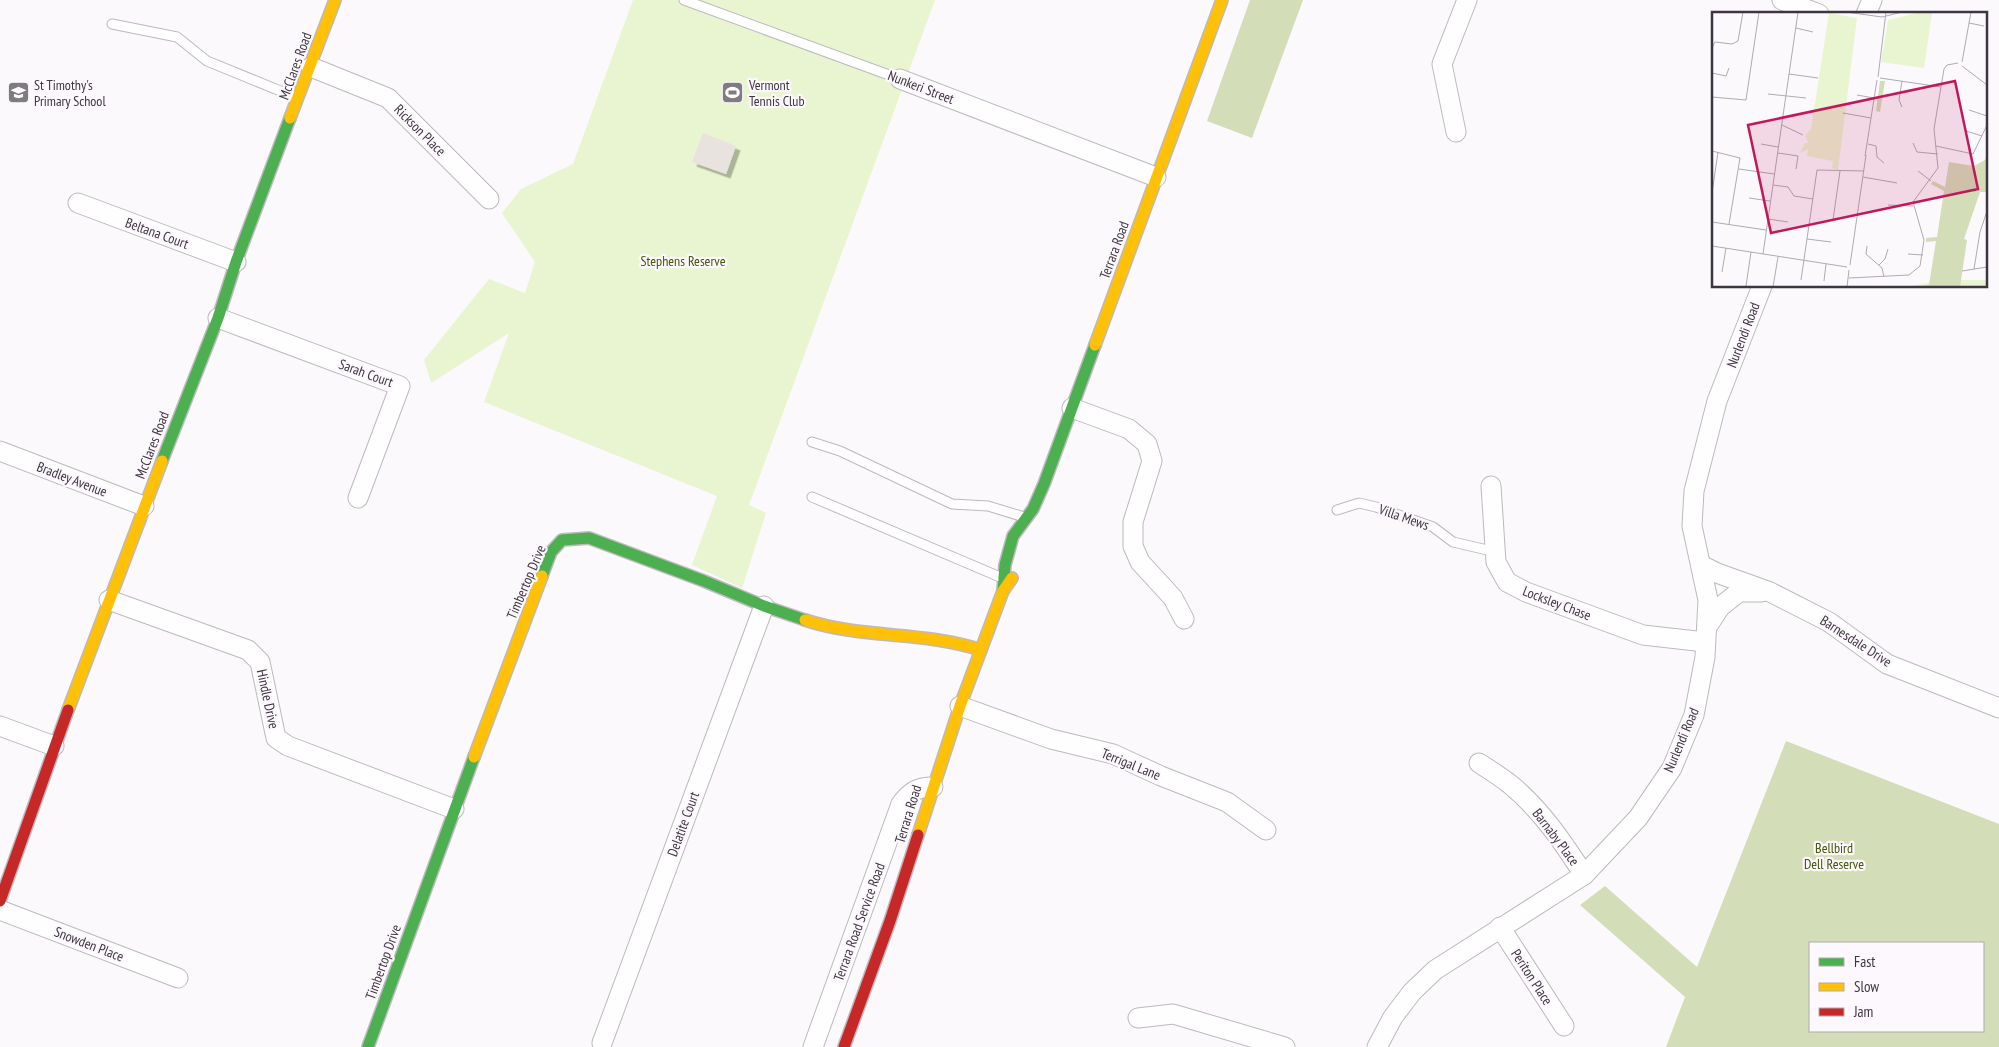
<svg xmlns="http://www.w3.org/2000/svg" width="1999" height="1047" font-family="'PT Sans Narrow',sans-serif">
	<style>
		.green { fill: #e9f4d0 }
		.forest { fill: #d3ddb8; fill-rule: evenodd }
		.building { fill: #e8e3df; filter: url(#shadow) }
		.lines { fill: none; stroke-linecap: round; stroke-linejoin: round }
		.lane-casing { stroke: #bdb9be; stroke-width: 11 }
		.street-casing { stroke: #bdb9be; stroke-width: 21 }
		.fast-casing { stroke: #bdb9be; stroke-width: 14 }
		.slow-casing { stroke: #bdb9be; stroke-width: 14 }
		.jam-casing { stroke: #bdb9be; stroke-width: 14 }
		.lane { stroke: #fefeff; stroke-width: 9 }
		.street { stroke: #fefeff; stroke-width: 19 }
		.fast { stroke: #4caf50; stroke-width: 11 }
		.slow { stroke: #ffc107; stroke-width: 11 }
		.jam { stroke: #c62828; stroke-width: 11 }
		.labels { text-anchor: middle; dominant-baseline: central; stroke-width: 4.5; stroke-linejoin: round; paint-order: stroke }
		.street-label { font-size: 14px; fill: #3d353f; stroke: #fcf8fd }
		.poi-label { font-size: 14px; fill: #3d353f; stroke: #fcf8fd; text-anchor: start }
		.park-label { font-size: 14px; fill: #465605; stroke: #fcf8fd }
		.inset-road { fill: none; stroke: #afabb0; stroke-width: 1 }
		.view { fill: #c2185b; fill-opacity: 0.15; stroke: #c2185b; stroke-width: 2.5 }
		.inset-edge { fill: none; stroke: #3d353f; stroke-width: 2.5 }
	</style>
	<defs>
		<filter id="shadow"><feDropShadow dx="4.5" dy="4.5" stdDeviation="0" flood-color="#0004"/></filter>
	</defs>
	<rect width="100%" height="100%" fill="#fbf9fc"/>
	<!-- green -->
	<polygon class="green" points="633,0 935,0 749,505 766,513 742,588 692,565 717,496 484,402 509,333 431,383 424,360 489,279 525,293 535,262 502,213 521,189 573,164"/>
	<!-- forest -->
	<g class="forest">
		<polygon points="1250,0 1303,0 1252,138 1207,121"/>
		<path d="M1786,741l213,83v223h-333l19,-50 -105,-92 25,-19 92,81zM1810,943h173v88h-173z"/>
	</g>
	<!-- building -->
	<polygon class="building" points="703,133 736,146 726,174 692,162"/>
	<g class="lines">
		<defs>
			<g id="lane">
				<polyline points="684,0 900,79"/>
				<polyline points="112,24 177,37 207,61 295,97"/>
				<polyline points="812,442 840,451 952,504 988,506 1024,517"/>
				<polyline points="812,497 1000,577"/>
				<polyline points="1337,510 1359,503 1376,507 1433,527 1453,542 1496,552"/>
			</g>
			<g id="street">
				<polyline points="1782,0 1819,14"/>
				<polyline points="1866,14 1872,0"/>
				<polyline points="311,67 388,98 489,199"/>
				<polyline points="900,79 1156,177"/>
				<polyline points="1456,132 1442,64 1467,0"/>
				<polyline points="78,203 236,262"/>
				<polyline points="218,318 400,386 358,498"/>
				<polyline points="1072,408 1129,429 1147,444 1152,461 1133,522 1133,546 1140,562 1173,598 1184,619"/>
				<polyline points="0,451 144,506"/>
				<polyline points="1491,486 1496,562 1507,582 1526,592 1643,635 1705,642"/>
				<polyline points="1701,565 1717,573 1770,592 1829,622 1887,664 1999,708"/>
				<polyline points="109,600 248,650 260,662 276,738 288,746 454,809"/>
				<polyline points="1707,627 1720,607 1739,592 1761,592"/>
				<polyline points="960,706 1051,739 1113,754 1161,776 1227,802 1266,830"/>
				<polyline points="0,726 54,746"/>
				<path d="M1479,763c11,7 22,14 32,22 30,25 52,57 73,90"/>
				<polyline points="0,910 178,978"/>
				<polyline points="1500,927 1564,1026"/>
				<polyline points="1138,1018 1173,1014 1285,1047"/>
				<polyline points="602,1043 764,606"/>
				<path d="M813,1047l88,-243c9,-12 16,-17 32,-17"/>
				<polyline points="1377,1047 1393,1017 1412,992 1435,970 1584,875 1638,818 1672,768 1694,715 1705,657 1708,600 1692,526 1694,491 1717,401 1762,286"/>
			</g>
			<g id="fast">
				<polyline points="162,461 218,318 236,262 290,118"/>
				<polyline points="542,576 551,552 562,540 589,538 704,581 764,606 805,620"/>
				<polyline points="1003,591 1005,565 1013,536 1033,509 1044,484 1095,345"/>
				<polyline points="368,1047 474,757"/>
			</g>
			<g id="slow">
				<polyline points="290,118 335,0"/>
				<polyline points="1095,345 1222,0"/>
				<path d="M805,620c57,19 119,11 176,30"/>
				<polyline points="68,710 162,461"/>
				<polyline points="474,757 542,576"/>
				<polyline points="918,835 960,706 1003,591 1012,578"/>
			</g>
			<g id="jam">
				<polyline points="0,901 68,710"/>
				<polyline points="844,1047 890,921 918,835"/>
			</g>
		</defs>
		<!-- lane casing -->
		<use href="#lane" class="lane-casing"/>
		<!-- street casing -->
		<use href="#street" class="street-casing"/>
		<!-- fast casing -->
		<use href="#fast" class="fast-casing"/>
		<!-- slow casing -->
		<use href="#slow" class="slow-casing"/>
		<!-- jam casing -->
		<use href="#jam" class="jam-casing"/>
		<!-- lane -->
		<use href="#lane" class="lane"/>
		<!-- street -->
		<use href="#street" class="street"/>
		<!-- fast -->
		<use href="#fast" class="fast"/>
		<!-- slow -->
		<use href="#slow" class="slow"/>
		<!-- jam -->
		<use href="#jam" class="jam"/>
	</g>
	<!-- icons -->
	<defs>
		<symbol id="school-square" viewBox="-11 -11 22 22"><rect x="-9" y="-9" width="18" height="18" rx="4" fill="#807a81" stroke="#fcf8fd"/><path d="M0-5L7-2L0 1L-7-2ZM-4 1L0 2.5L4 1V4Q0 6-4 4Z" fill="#fff"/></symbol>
		<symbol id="stadium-square" viewBox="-11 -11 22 22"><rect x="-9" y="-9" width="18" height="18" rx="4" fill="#807a81" stroke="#fcf8fd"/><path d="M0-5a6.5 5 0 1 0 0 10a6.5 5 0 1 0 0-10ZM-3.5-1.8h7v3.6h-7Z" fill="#fff"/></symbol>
	</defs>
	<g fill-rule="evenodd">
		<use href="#school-square" x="6" y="80" width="25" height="25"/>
		<use href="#stadium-square" x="720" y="80" width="25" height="25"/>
	</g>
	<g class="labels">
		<!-- street labels -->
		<g class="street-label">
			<text transform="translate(295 66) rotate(-70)">McClares Road</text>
			<text transform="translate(921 87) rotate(21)">Nunkeri Street</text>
			<text transform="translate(420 130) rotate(45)">Rickson Place</text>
			<text transform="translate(157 233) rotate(20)">Beltana Court</text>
			<text transform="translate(1114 250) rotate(-70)">Terrara Road</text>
			<text transform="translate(1743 335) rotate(-69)">Nurlendi Road</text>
			<text transform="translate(366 373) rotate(20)">Sarah Court</text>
			<text transform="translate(152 445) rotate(-69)">McClares Road</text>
			<text transform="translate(72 479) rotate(21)">Bradley Avenue</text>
			<text transform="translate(1404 517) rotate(19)">Villa Mews</text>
			<text transform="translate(526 582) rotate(-67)">Timbertop Drive</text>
			<text transform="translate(1557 603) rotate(21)">Locksley Chase</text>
			<text transform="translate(1856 641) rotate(33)">Barnesdale Drive</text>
			<text transform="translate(268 699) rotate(78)">Hindle Drive</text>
			<text transform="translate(1681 740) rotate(-67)">Nurlendi Road</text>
			<text transform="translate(1131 764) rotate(22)">Terrigal Lane</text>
			<text transform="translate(908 814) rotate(-73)">Terrara Road</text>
			<text transform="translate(683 824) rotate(-70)">Delatite Court</text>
			<text transform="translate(1556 837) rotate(53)">Barnaby Place</text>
			<text transform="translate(859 922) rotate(-70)">Terrara Road Service Road</text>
			<text transform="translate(89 944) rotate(21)">Snowden Place</text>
			<text transform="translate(383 962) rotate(-70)">Timbertop Drive</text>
			<text transform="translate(1532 977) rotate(57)">Periton Place</text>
		</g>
		<!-- poi labels -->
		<g class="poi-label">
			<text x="34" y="85">St Timothy's<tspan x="34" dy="16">Primary School</tspan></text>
			<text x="749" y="85">Vermont<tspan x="749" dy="16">Tennis Club</tspan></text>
		</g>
		<!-- park labels -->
		<g class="park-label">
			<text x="683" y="261">Stephens Reserve</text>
			<text x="1834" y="848">Bellbird<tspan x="1834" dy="16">Dell Reserve</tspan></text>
		</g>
	</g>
	<!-- overview -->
	<g transform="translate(1712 12)">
		<rect width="275" height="275" fill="#fbf9fc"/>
		<path d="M209,0h11l-8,56 -43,-6 7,-42zM117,1l28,5 -19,152 -6,-2 1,-7 -26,-5 1,-7 -8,4 5,-10h4l-4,-7 6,-7zM235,268h40v7h-81z" fill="#e9f4d0"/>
		<path d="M168,69h5l-5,31 -4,-1zM275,142v38h-7l-16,47 3,1 -7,47h-50l19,-2 7,-44 -10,1v-4l11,-1 7,-46 -13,-7 2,-3 12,6 4,-25 25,4 11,-6z" fill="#d3ddb8"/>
		<path class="inset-road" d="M134,0l36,5 20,-5M257,11l15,3M84,16l17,4M0,36l3,-6 17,2 6,-3 5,-29M250,50l9,-50M250,54l25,19M0,61l14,3 3,-8M77,62l29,4M166,65l8,-65M168,66l61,9M56,82l38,4M145,83l17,3M0,85l34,3 13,-88M190,95l-3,-7 3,-19M257,98l18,6M131,101l28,5M70,113l21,10M254,119l16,5M201,131l4,9 21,2M49,132l17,3M156,132l8,2 1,11 7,6M224,134l37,8 14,-29M0,139l28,7 -11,66M66,141l20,3 -2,13M153,144l12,-76M27,157l35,5M206,159l13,10M151,165l34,6M61,173l15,2 6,9 19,3M0,181l6,-41M37,186l21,3M176,193l25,1M56,207l20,3M121,208l7,-49M0,210l54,8M95,227l24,3M0,234l135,21M155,234l-1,8 16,14 2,9M51,242l35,-242M196,242l15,1M138,253l16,-110M167,253l6,-6 3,-10M262,257l6,-37 7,-21M250,259l25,-4M10,260l4,-24M137,266l60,-3 11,-9 4,-26 -11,-38 25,-34 -4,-39 10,-60 3,-4 11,-2M89,268l16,-110 47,1M112,269l2,-17M34,274l5,-34M61,275l5,-30M135,275l2,-17"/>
		<path class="view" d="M243,69l23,108 -207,44 -23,-108z"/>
		<rect width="275" height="275" class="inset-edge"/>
	</g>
	<!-- legend -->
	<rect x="1809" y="942" width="175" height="90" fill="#fcf8fd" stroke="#b0aab1"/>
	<rect x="1819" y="958" width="25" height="8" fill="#4caf50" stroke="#b0aab1"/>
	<text x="1854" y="967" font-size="15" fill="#3d353f">Fast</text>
	<rect x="1819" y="983" width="25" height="8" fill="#ffc107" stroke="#b0aab1"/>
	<text x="1854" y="992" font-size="15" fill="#3d353f">Slow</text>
	<rect x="1819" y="1008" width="25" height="8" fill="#c62828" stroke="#b0aab1"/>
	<text x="1854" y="1017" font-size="15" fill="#3d353f">Jam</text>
</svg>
